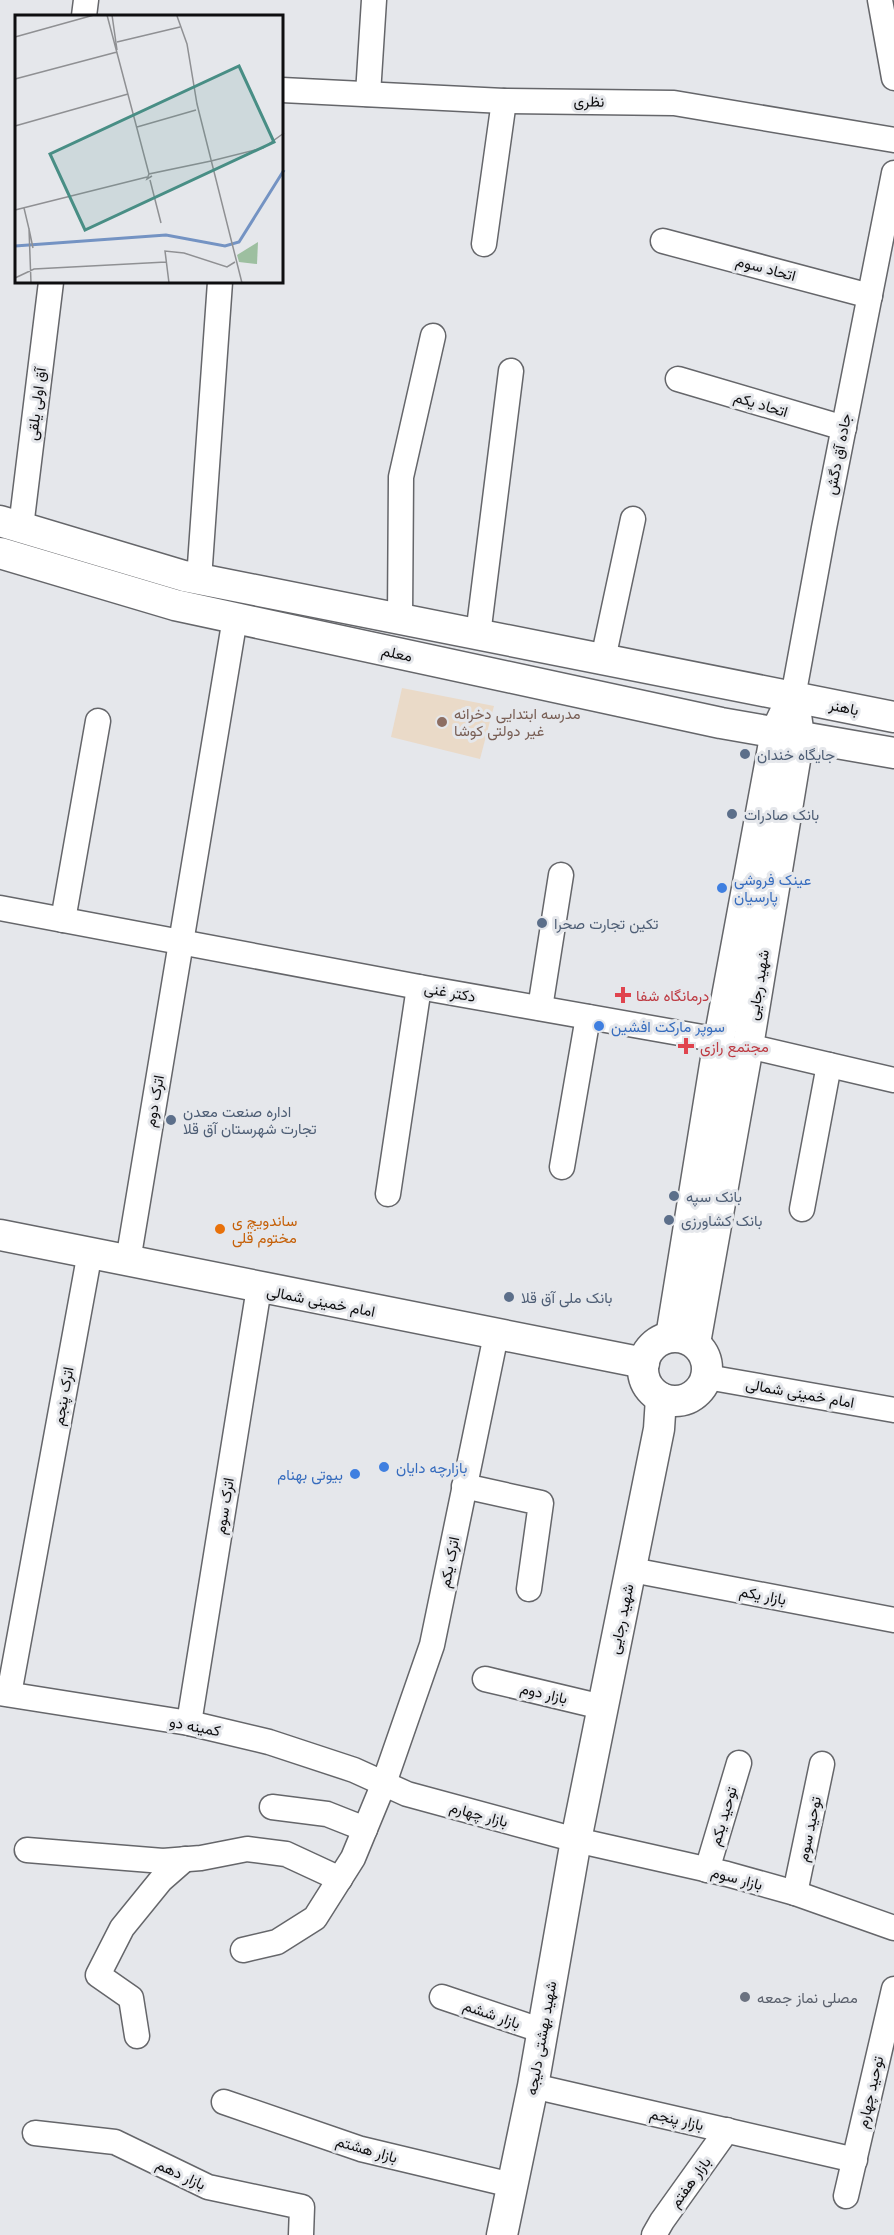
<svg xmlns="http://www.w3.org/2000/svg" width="894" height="2235" font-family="Arial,Vazirmatn,sans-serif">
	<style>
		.education { fill: #eadac8 }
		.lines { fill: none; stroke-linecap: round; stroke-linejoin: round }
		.minor-casing { stroke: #65666a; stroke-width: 27 }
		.major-casing { stroke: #65666a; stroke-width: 33 }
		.minor { stroke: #fff; stroke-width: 24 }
		.major { stroke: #fff; stroke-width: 30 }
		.education-dot { fill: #8d6e63; stroke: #e5e7eb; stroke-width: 2 }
		.service-dot { fill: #5c6f8a; stroke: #e5e7eb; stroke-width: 2 }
		.shop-dot { fill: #3f7fe0; stroke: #e5e7eb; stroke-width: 2 }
		.health-dot { fill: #e0444e; stroke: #e5e7eb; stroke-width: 2 }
		.food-dot { fill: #e8710a; stroke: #e5e7eb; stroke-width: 2 }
		.worship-dot { fill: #6b7280; stroke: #e5e7eb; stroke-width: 2 }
		.labels { text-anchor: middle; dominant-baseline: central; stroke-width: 6; stroke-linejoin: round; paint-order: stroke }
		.street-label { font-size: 15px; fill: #0e0e10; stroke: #e5e7eb }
		.education-label { font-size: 15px; fill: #785e54; stroke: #e5e7eb; text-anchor: start }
		.service-label { font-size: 15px; fill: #4e5e75; stroke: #e5e7eb; text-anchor: start }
		.shop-label { font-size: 15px; fill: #366cbe; stroke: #e5e7eb; text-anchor: start }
		.health-label { font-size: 15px; fill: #be3a42; stroke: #e5e7eb; text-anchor: start }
		.food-label { font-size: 15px; fill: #c56008; stroke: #e5e7eb; text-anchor: start }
		.worship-label { font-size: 15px; fill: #5b616d; stroke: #e5e7eb; text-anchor: start }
		.inset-river { fill: none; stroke: #7493c3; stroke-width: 3 }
		.inset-road { fill: none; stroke: #8f9093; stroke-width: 1.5 }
		.view { fill: #488e85; fill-opacity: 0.15; stroke: #488e85; stroke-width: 3 }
		.inset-edge { fill: none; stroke: #0e0e10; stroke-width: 3 }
	</style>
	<rect width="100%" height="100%" fill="#e5e7eb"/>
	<!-- education -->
	<polygon class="education" points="402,688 494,706 480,759 391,737"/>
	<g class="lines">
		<defs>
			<g id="minor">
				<polyline points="880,0 894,78"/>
				<polyline points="84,16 86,0"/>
				<polyline points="282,90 504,101 674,103 894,140"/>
				<polyline points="368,94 374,0"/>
				<polyline points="663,241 870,296"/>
				<polyline points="484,244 504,101"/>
				<polyline points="678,379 844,428"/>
				<polyline points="21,527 51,282"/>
				<polyline points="199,579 220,282"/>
				<polyline points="400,619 401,477 433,336"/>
				<polyline points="478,635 511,371"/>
				<polyline points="603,659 633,519"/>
				<polyline points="793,697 824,528 894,173"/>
				<polyline points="0,908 419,987 719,1040"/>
				<polyline points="63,920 98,721"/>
				<polyline points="540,1008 561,875"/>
				<polyline points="748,1046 894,1080"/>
				<polyline points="562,1167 588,1017"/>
				<polyline points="388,1194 419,987"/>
				<polyline points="802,1209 829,1065"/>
				<polyline points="128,1261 235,618"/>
				<polyline points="707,1377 894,1410"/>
				<polyline points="464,1486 541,1503 529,1589"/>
				<polyline points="632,1570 894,1620"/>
				<polyline points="485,1679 602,1707"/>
				<polyline points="0,1693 189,1723 269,1742 354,1770 407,1794 576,1840 727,1874 795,1893 894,1928"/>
				<polyline points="9,1694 90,1252"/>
				<polyline points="189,1723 259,1288"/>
				<polyline points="272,1807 327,1814 365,1829"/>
				<polyline points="27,1850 163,1861 201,1858 247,1849 286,1854 340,1879"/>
				<polyline points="707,1870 739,1763"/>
				<polyline points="795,1893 822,1764"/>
				<polyline points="243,1950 277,1942 315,1918 353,1858 384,1783 432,1645 496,1335"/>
				<polyline points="442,1997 543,2031"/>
				<polyline points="137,2036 131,1998 98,1975 122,1928 161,1880 185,1859"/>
				<polyline points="533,2086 855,2160"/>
				<polyline points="224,2102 361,2149 512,2185"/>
				<polyline points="35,2133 115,2142 208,2187 302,2207 301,2235"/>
				<polyline points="846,2196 894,1989"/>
				<polyline points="654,2235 662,2221 727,2130"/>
			</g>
			<g id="major">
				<polyline points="0,521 184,576 894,717"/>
				<polyline points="0,553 175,605 721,723 894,753"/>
				<polyline points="0,1235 644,1363"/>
				<circle cx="675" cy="1369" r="32"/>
				<polyline points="671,1337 719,1040 776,732 784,715"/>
				<polyline points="695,1343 748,1046 799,736 796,715"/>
				<polyline points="502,2235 533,2086 576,1840 659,1429 661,1398"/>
			</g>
		</defs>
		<!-- minor casing -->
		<use href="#minor" class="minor-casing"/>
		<!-- major casing -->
		<use href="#major" class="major-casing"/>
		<!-- minor -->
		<use href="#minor" class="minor"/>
		<!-- major -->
		<use href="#major" class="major"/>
	</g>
	<!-- markers -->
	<circle class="education-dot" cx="442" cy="722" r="6"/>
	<g class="service-dot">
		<circle cx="745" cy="754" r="6"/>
		<circle cx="732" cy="814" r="6"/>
		<circle cx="542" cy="923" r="6"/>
		<circle cx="171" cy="1120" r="6"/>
		<circle cx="674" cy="1196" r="6"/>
		<circle cx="669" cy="1220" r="6"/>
		<circle cx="509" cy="1297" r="6"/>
	</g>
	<g class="shop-dot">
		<circle cx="722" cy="888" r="6"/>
		<circle cx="599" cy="1026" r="6"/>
		<circle cx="384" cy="1467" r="6"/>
		<circle cx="355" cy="1474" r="6"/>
	</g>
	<g class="health-dot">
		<path d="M620 986h6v6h6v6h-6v6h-6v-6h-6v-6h6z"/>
		<path d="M683 1037h6v6h6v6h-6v6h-6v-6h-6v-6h6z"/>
	</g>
	<circle class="food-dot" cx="220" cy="1229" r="6"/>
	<circle class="worship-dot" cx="745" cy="1997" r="6"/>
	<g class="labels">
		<!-- street labels -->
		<g class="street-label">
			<text transform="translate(589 101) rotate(1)">نظری</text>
			<text transform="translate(766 268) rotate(15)">اتحاد سوم</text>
			<text transform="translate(36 404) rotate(-83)">آق اولی یلقی</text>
			<text transform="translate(761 404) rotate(17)">اتحاد یکم</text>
			<text transform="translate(838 454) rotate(-79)">جاده آق دگش</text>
			<text transform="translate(397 653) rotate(12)">معلم</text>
			<text transform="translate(844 707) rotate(11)">باهنر</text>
			<text transform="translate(758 985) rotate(-81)">شهید رجایی</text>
			<text transform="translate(450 992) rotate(10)">دکتر غنی</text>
			<text transform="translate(154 1101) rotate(-80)">اترک دوم</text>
			<text transform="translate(321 1301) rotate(11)">امام خمینی شمالی</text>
			<text transform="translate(800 1393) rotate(10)">امام خمینی شمالی</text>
			<text transform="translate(63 1396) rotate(-80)">اترک پنجم</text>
			<text transform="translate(224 1506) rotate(-81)">اترک سوم</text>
			<text transform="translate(449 1562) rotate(-79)">اترک یکم</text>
			<text transform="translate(763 1595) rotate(11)">بازار یکم</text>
			<text transform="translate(621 1619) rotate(-78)">شهید رجایی</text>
			<text transform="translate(544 1693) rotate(13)">بازار دوم</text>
			<text transform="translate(195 1726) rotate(11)">کمینه دو</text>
			<text transform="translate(479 1814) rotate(15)">بازار چهارم</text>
			<text transform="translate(723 1816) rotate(-73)">توحید یکم</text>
			<text transform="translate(809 1829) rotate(-78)">توحید سوم</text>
			<text transform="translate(737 1878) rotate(15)">بازار سوم</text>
			<text transform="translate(492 2014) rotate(19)">بازار ششم</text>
			<text transform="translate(541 2038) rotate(-80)">شهید بهشتی دلیجه</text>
			<text transform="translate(870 2092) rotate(-77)">توحید چهارم</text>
			<text transform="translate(677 2119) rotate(13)">بازار پنجم</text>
			<text transform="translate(367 2149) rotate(16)">بازار هشتم</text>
			<text transform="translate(181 2174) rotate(25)">بازار دهم</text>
			<text transform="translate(690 2182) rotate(-54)">بازار هفتم</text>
		</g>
		<!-- education labels -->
		<g class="education-label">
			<text x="454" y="713">مدرسه ابتدایی دخرانه<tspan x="454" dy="17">غیر دولتی کوشا</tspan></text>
		</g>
		<!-- service labels -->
		<g class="service-label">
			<text x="757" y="754">جایگاه خندان</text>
			<text x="744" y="814">بانک صادرات</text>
			<text x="554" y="923">تکین تجارت صحرا</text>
			<text x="183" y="1111">اداره صنعت معدن<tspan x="183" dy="17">تجارت شهرستان آق قلا</tspan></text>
			<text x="686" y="1196">بانک سپه</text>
			<text x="681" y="1220">بانک کشاورزی</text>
			<text x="521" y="1297">بانک ملی آق قلا</text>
		</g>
		<!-- shop labels -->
		<g class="shop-label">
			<text x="734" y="879">عینک فروشی<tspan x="734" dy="17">پارسیان</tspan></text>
			<text x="611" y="1026">سوپر مارکت افشین</text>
			<text x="396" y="1467">بازارچه دایان</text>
			<text x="343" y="1474" text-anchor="end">بیوتی بهنام</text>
		</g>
		<!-- health labels -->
		<g class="health-label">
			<text x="636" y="995">درمانگاه شفا</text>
			<text x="700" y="1046">مجتمع رازی</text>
		</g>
		<!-- food labels -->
		<g class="food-label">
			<text x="232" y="1220">ساندویچ ی<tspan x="232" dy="17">مختوم قلی</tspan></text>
		</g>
		<!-- worship labels -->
		<g class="worship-label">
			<text x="757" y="1997">مصلی نماز جمعه</text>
		</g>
	</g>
	<!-- overview -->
	<g transform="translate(15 15)">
		<rect width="268" height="268" fill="#e5e7eb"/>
		<path d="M243,227l-1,22 -18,-2 -2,-7z" fill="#9dbfa0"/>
		<path class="inset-river" d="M0,231l151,-11 59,11 14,-4 45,-72"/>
		<path class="inset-road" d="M92,0l42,159M97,0l5,35M162,1l10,28 10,60 45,179M0,22l79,-22M102,27l63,-15M0,64l102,-27M0,111l113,-32M122,112l59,-17M196,146l52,-13 21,-15M137,161l-5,3 2,-5 62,-13M135,165l11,43M9,193l5,21 2,54M0,195l132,-33M14,214l4,19M0,263l19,-9 132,-7M154,268l-4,-32 19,2 43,14 8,-5"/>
		<path class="view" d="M224,51l35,76 -189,88 -35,-76z"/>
		<rect width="268" height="268" class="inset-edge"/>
	</g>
</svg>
